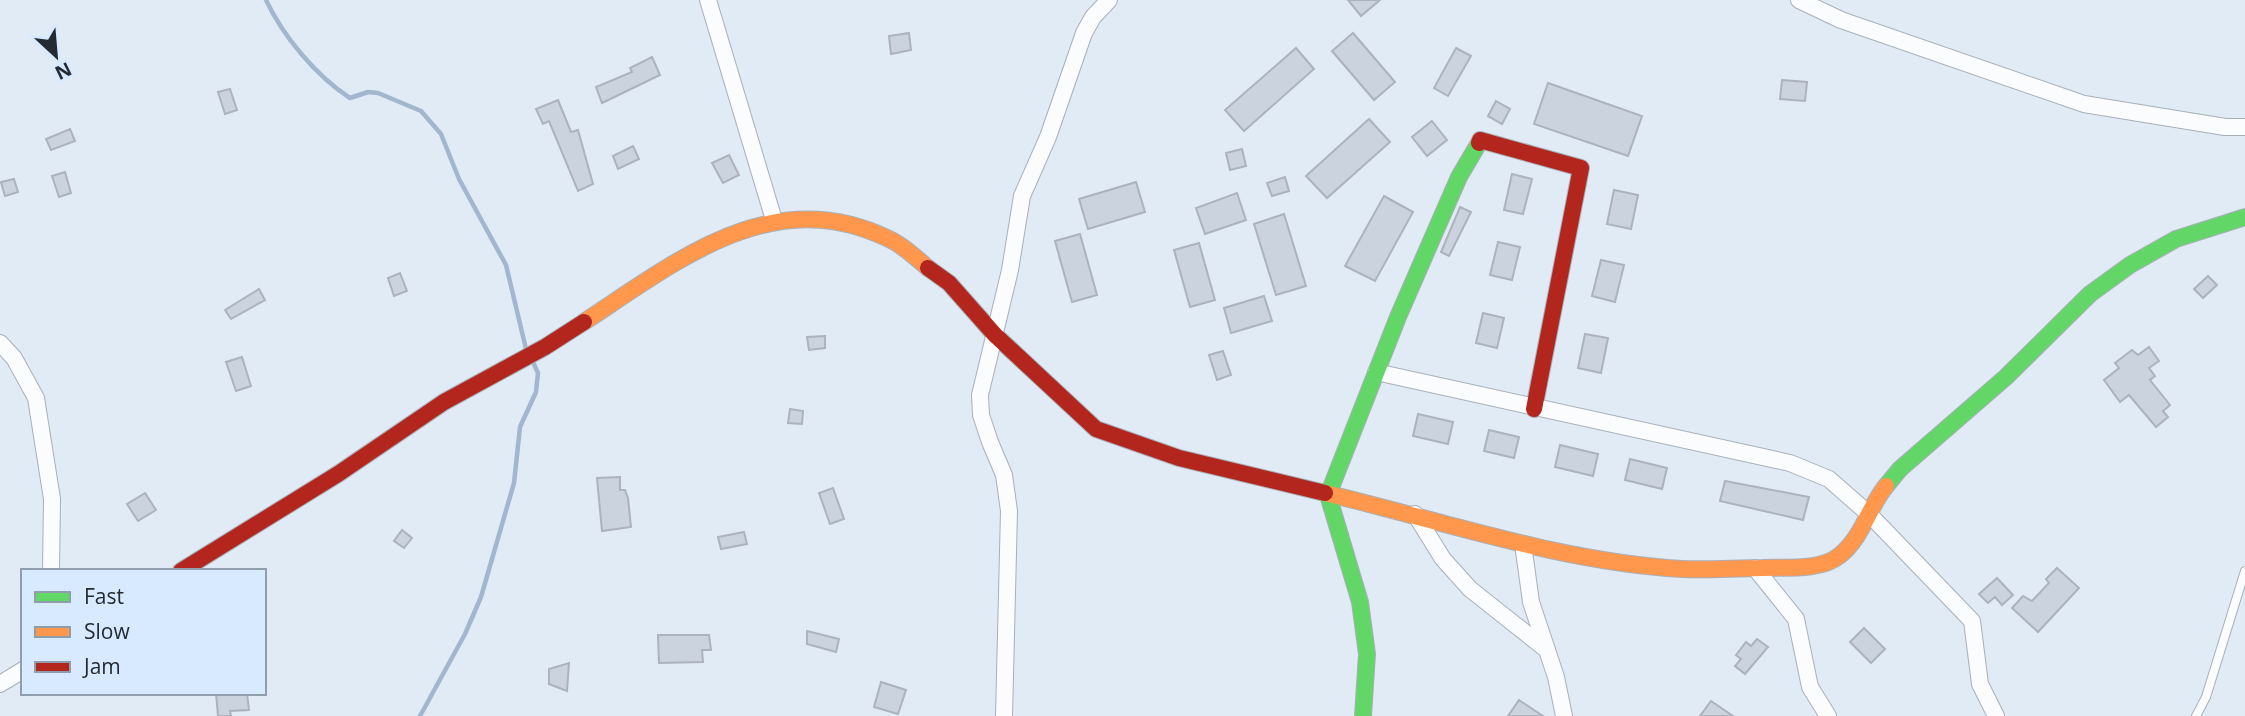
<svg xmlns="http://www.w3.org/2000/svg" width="2245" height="716" font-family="'Open Sans',sans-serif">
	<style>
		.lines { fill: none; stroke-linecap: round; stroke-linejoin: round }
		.stream { stroke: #a2b6cd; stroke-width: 4.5 }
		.building { fill: #cad3de; stroke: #acb3bc; stroke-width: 2 }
		.lane-casing { stroke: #a8b0b8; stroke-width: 10 }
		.street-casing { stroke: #a8b0b8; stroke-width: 18 }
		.fast-casing { stroke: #a8b0b8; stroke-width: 18 }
		.slow-casing { stroke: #a8b0b8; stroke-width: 18 }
		.jam-casing { stroke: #a8b0b8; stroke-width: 18 }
		.lane { stroke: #fafcfe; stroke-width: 8 }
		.street { stroke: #fafcfe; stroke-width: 16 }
		.fast { stroke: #63d668; stroke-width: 16 }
		.slow { stroke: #ff974d; stroke-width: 16 }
		.jam { stroke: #b3261e; stroke-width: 16 }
	</style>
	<rect width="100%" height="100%" fill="#e1ebf6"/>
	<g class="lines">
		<!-- stream -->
		<g class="stream">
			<path d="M266,0c17,36 50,76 84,98l18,-6 10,1 43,18 20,23 18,45 47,86 20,84"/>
			<polyline points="420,716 465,634 481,597 514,483 520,427 536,392 538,373 532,360"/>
		</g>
	</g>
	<!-- building -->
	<g class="building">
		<polygon points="1348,0 1380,0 1361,16"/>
		<polygon points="909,33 911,50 891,54 889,36"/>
		<polygon points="1353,33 1395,82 1374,100 1332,51"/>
		<polygon points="1296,48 1314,69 1244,131 1225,110"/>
		<polygon points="1456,48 1471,56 1448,96 1434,88"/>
		<polygon points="652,57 660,75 602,103 596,87 632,72 630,68"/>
		<polygon points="1782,80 1807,82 1805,101 1780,99"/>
		<polygon points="1548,83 1642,116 1628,156 1534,124"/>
		<polygon points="230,89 237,110 225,114 218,92"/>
		<polygon points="558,100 571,132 578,130 593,184 578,191 549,121 543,124 536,109"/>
		<polygon points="1496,101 1510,109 1502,124 1488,116"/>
		<polygon points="1369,119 1390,142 1327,198 1306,176"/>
		<polygon points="1432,121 1447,140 1427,156 1412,137"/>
		<polygon points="70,129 75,141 51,150 46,139"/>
		<polygon points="633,146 639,159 618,169 613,156"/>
		<polygon points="1242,149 1246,166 1230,170 1226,153"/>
		<polygon points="729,155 739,175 723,183 712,163"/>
		<polygon points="65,172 71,193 59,197 52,176"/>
		<polygon points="1512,174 1532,179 1523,214 1504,210"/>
		<polygon points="1285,177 1289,191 1272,196 1267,183"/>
		<polygon points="14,179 18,192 5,196 1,182"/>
		<polygon points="1136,182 1145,212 1088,229 1079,199"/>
		<polygon points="1614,190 1638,195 1631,229 1607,224"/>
		<polygon points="1237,193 1246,220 1205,234 1196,208"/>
		<polygon points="1384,196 1413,212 1375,281 1345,266"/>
		<polygon points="1460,207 1471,212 1449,256 1441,252"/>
		<polygon points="1284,214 1306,286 1276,295 1254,224"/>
		<polygon points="1080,234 1097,295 1072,302 1055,241"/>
		<polygon points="1498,242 1520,247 1512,280 1490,275"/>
		<polygon points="1199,243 1215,300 1190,307 1174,250"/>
		<polygon points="1601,260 1624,265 1615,302 1592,296"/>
		<polygon points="400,273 407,291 394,296 388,278"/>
		<polygon points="2208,276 2217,285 2203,298 2194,289"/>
		<polygon points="259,289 265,300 231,319 225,310"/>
		<polygon points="1264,296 1272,321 1231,333 1224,308"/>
		<polygon points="1483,313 1504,318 1497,348 1476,343"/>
		<polygon points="1585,334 1608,338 1601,373 1578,368"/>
		<polygon points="825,336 825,348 809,350 807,337"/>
		<polygon points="2149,347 2159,361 2149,368 2155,376 2150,380 2170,405 2163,411 2168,417 2156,427 2129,395 2120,402 2104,380 2119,368 2115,363 2132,350 2138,355"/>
		<polygon points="1223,351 1231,375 1217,380 1209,355"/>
		<polygon points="242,357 251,386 236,391 226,362"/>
		<polygon points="790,409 803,411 802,424 788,423"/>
		<polygon points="1418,414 1453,422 1448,444 1413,436"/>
		<polygon points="1489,430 1519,437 1514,458 1484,451"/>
		<polygon points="1560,445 1598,454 1593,476 1555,467"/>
		<polygon points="1630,459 1667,468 1662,489 1625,480"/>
		<polygon points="620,477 620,490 625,490 628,498 631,527 602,531 597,478"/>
		<polygon points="1725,481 1809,497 1803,520 1720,501"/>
		<polygon points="833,488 844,519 830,524 819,493"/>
		<polygon points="145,493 156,510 138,521 127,504"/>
		<polygon points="402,530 412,538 404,548 394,541"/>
		<polygon points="744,532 747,544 721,549 718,537"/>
		<polygon points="2057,568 2079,588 2038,632 2012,608 2023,596 2032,601 2049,583 2046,579"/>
		<polygon points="1997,578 2013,595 2002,605 1995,597 1988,603 1979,594"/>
		<polygon points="1864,628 1885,649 1871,663 1850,642"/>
		<polygon points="807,631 839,639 836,652 807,644"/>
		<polygon points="658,635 709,635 711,650 702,650 703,662 659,663"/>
		<polygon points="1757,639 1768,647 1745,674 1735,666 1741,659 1736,655 1746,642 1751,646"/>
		<polygon points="569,663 567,691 549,684 549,669"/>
		<polygon points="881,682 906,690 898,714 874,707"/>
		<polygon points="216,693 247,693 249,710 230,711 231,716 218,716"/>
		<polygon points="1519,700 1543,716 1508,716"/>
		<polygon points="1711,701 1733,716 1700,716"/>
	</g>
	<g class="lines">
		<defs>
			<polyline id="lane" points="2196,716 2206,697 2245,571"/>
			<g id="street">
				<polyline points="708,0 774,220"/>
				<polyline points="1799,0 1841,20 2084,104 2225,127 2245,127"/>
				<polyline points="0,343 14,358 36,398 52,499 51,571"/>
				<polyline points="1376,372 1790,463 1829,479 1870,515 1972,621 1980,684 1996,716"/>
				<polyline points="1415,514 1443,559 1470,589 1547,650"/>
				<polyline points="1523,544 1531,602 1556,677 1564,716"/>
				<polyline points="1755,568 1796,619 1810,687 1828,716"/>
				<polyline points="0,684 23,670"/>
				<polyline points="1004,716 1009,511 1004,475 990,442 981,415 980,395 1010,270 1022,196 1048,137 1084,33 1093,17 1109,0"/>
			</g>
			<g id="fast">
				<polyline points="1886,486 1900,469 2006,377 2090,294 2130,265 2176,239 2245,217"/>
				<polyline points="1363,716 1367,654 1360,602 1328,495 1398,317 1459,177 1479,143"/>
			</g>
			<g id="slow">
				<path d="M584,322c93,-61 189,-140 305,-83 14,6 27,19 39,29"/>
				<path d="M1325,493c118,28 236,69 357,76 27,1 54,-1 80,-1 23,-1 58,3 77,-12 24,-19 29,-48 47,-70"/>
			</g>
			<g id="jam">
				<polyline points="1479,143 1480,140 1581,168 1534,409"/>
				<polyline points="928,268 949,283 995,335 1096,429 1179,458 1325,493"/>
				<polyline points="181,571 338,474 444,402 545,347 584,322"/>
			</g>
		</defs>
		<!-- lane casing -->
		<use href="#lane" class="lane-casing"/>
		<!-- street casing -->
		<use href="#street" class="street-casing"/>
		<!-- fast casing -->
		<use href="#fast" class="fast-casing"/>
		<!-- slow casing -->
		<use href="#slow" class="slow-casing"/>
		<!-- jam casing -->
		<use href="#jam" class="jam-casing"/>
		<!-- lane -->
		<use href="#lane" class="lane"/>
		<!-- street -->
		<use href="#street" class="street"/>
		<!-- fast -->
		<use href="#fast" class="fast"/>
		<!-- slow -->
		<use href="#slow" class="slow"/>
		<!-- jam -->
		<use href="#jam" class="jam"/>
	</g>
	<!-- legend -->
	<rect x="21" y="569" width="245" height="126" fill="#d8eaff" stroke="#909dad" stroke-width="2"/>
	<rect x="35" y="592" width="35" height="10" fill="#63d668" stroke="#909dad" stroke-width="2"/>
	<text x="84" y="604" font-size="21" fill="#242a32">Fast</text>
	<rect x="35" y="627" width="35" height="10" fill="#ff974d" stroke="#909dad" stroke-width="2"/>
	<text x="84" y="639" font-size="21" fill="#242a32">Slow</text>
	<rect x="35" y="662" width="35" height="10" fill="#b3261e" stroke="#909dad" stroke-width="2"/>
	<text x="84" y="674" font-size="21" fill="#242a32">Jam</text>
	<!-- north arrow -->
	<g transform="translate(56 56) rotate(154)" stroke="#d8eaff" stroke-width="5" paint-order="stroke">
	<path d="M0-5L12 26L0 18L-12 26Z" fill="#242a32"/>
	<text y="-10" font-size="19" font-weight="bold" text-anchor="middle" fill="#242a32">N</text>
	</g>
</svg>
